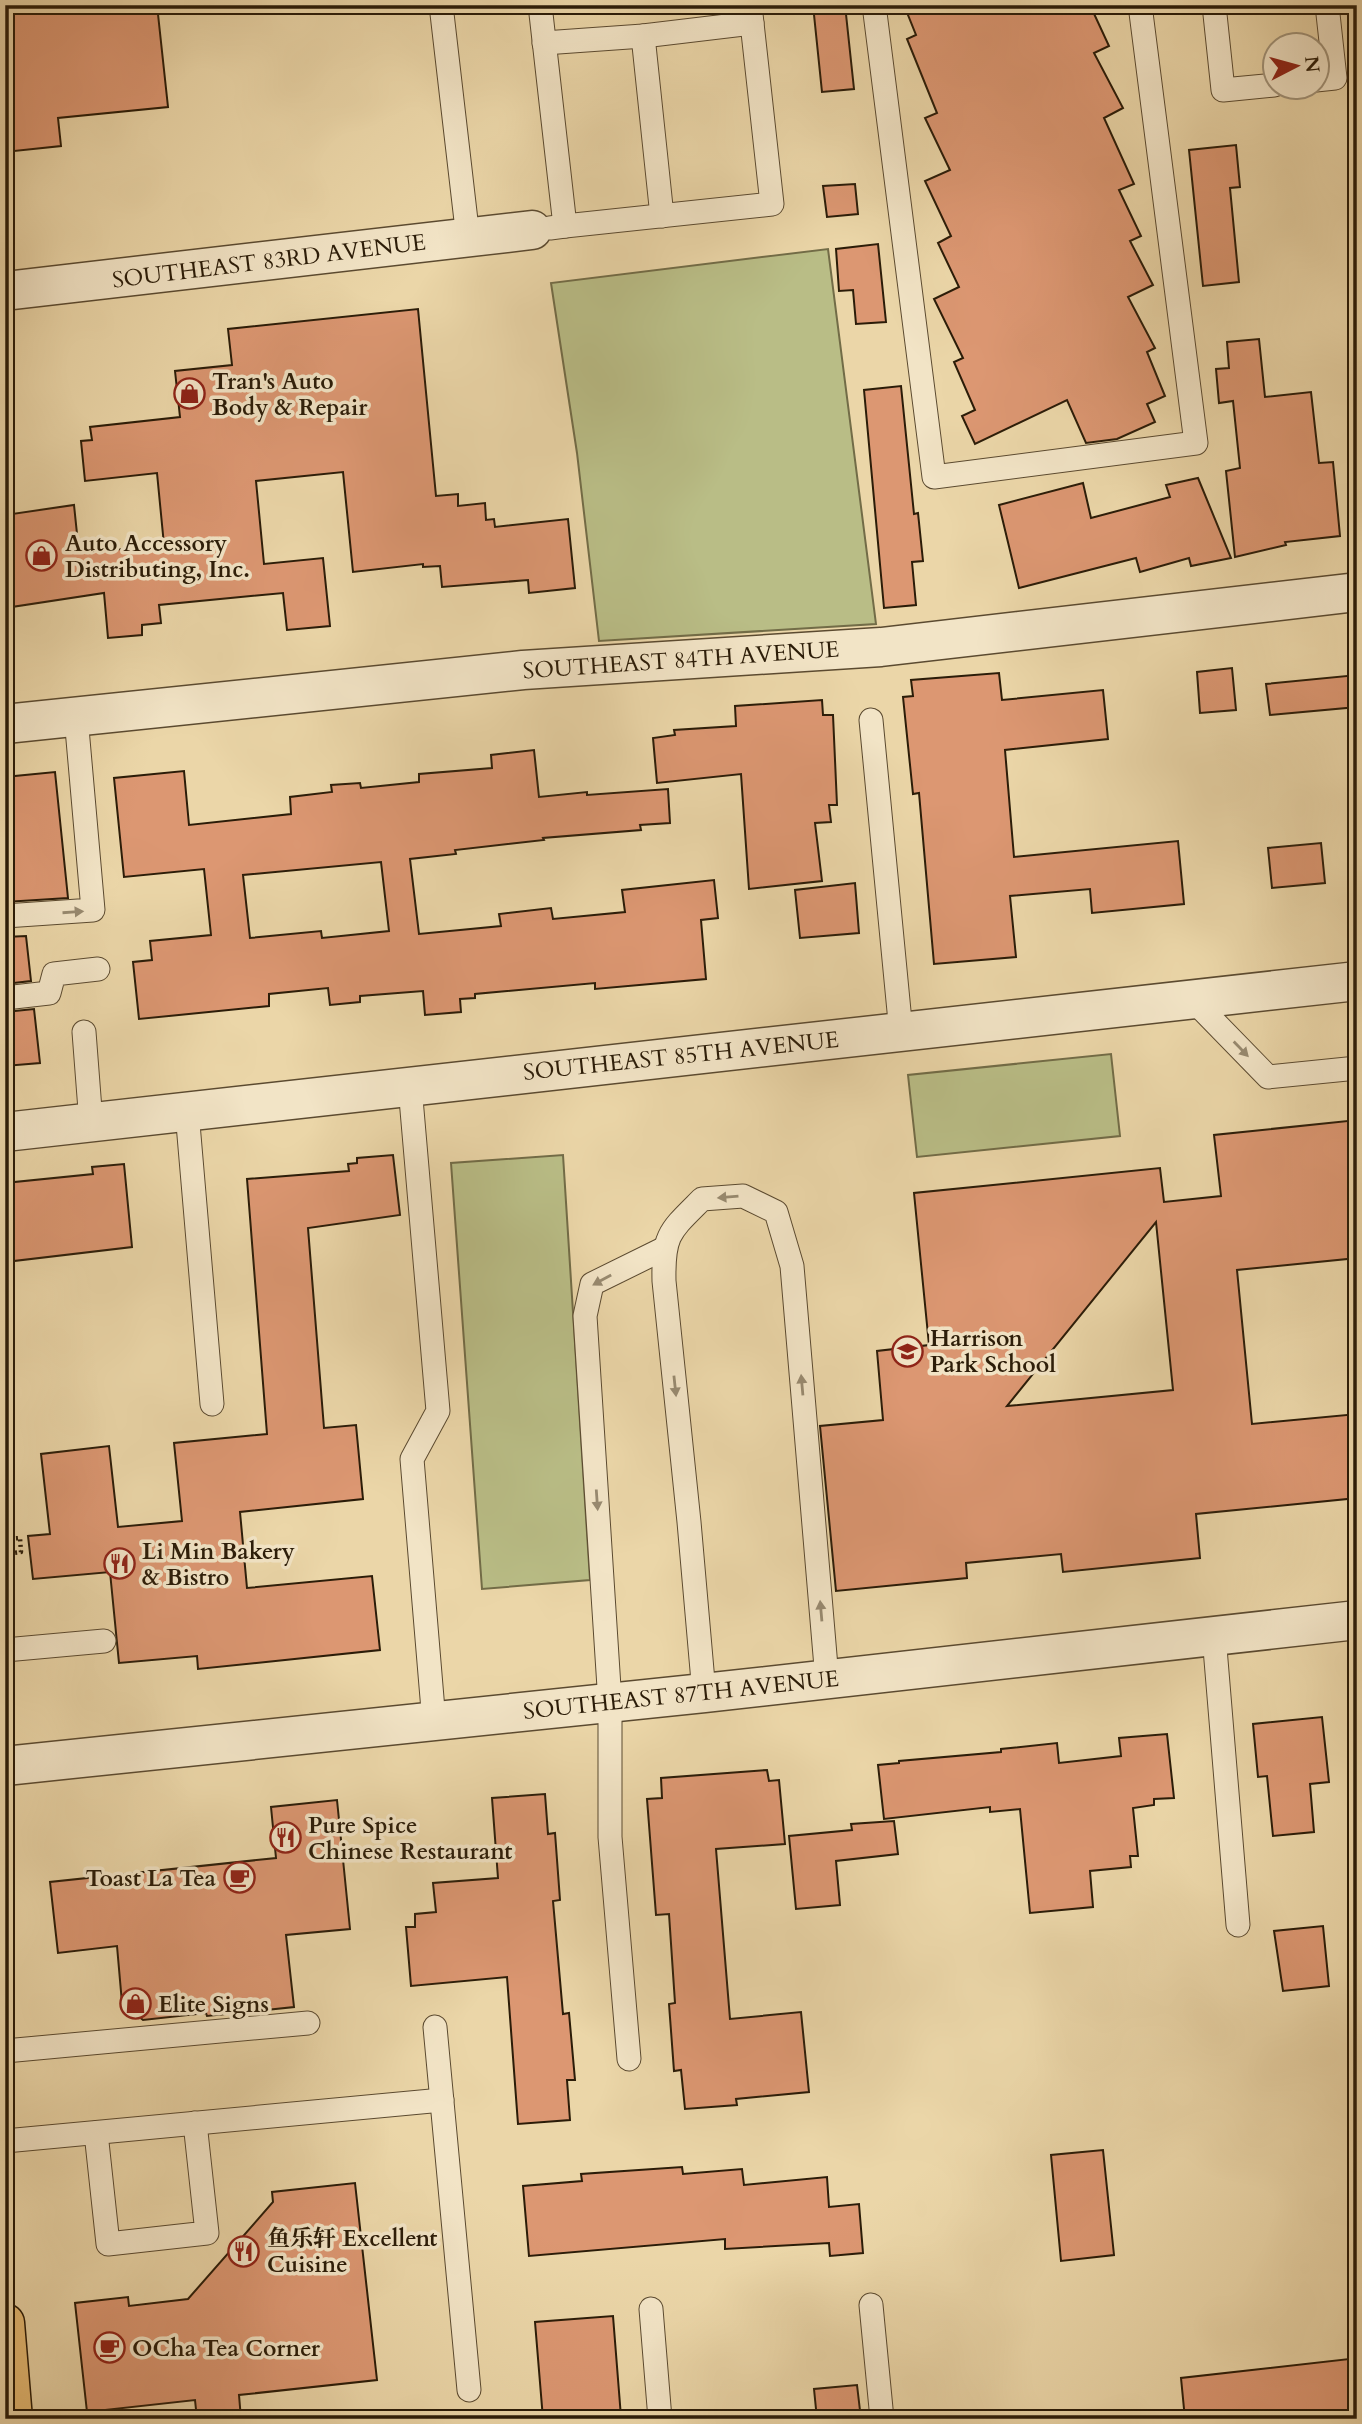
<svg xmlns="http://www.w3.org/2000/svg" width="1362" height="2424" font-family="Cardo,'Noto Serif SC',serif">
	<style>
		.green { fill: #b9bd86; stroke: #726c47; stroke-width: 2 }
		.building { fill: #dc9772; stroke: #2b1c08; stroke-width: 2; fill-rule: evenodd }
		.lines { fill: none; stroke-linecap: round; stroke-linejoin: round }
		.lane-casing { stroke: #5b4a30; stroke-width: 25 }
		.street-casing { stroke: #5b4a30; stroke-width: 41 }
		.primary-casing { stroke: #2b1c08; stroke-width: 41 }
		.path { stroke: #2b1c08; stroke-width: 4.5; stroke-dasharray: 2 3.5; stroke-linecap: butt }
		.lane { stroke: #f2e4c6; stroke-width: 23 }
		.street { stroke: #f2e4c6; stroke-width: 38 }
		.primary { stroke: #e6bb74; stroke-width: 38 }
		.oneway { fill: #988a70 }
		.labels { text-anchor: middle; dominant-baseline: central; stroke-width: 7; stroke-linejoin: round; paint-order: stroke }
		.street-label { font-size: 23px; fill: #2b1c08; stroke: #f2e4c6 }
		.poi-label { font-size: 23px; font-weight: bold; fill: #2b1c08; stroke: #f2e4c6; text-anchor: start }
	</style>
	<rect width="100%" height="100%" fill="#ebd6a8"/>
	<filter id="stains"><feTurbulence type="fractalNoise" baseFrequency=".00286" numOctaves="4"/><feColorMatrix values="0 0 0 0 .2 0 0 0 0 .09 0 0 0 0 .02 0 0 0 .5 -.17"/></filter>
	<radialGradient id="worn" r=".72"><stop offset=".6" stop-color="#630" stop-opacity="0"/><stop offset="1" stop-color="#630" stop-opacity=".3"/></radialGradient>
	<!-- green -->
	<g class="green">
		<polygon points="828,249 876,624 599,641 577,453 551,283"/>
		<polygon points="1111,1054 1120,1136 917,1157 908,1075"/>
		<polygon points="563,1155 590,1580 482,1589 451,1163"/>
	</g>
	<!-- building -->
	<g class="building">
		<polygon points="5,5 157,5 168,107 58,118 61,146 5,152"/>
		<polygon points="813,5 845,5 854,89 822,92"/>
		<polygon points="904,5 1090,5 1109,46 1094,53 1123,108 1104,118 1134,184 1119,190 1141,236 1130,241 1153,285 1128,297 1155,348 1147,352 1165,396 1147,404 1155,422 1117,439 1086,443 1067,400 975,444 962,416 975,410 954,362 963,358 934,299 959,287 938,243 951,236 925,181 950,170 925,118 937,113 907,39 916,35"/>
		<polygon points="1236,145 1240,187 1230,188 1239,282 1203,286 1189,150"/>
		<polygon points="855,184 858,214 827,217 823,186"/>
		<polygon points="878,244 886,322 856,324 853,290 839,291 836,249"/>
		<polygon points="418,309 436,496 458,494 458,506 485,503 486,520 494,519 495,527 568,519 575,588 529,593 528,580 442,587 440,566 423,567 423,564 353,572 343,472 256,481 264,564 323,558 330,626 287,630 283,593 159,605 161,623 142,625 142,635 108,638 104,593 5,608 5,515 74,505 79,553 164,545 157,473 85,481 81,441 92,440 90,427 180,417 175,371 232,365 228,329"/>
		<polygon points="1259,339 1265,397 1311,392 1319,463 1333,462 1340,536 1285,542 1286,545 1235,557 1226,471 1240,468 1233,401 1219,403 1216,369 1229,368 1227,342"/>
		<polygon points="901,386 914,514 918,513 923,561 912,562 916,605 884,608 864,390"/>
		<polygon points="1198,478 1231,558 1191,566 1189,558 1140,572 1136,558 1019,588 999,505 1083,483 1091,518 1170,497 1166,485"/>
		<polygon points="1232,668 1236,710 1200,713 1197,672"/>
		<polygon points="999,673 1002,700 1103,690 1108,739 1005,750 1014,857 1178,841 1184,904 1092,913 1090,889 1010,896 1016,957 934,964 919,793 913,794 903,697 913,696 911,680"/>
		<polygon points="1357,675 1357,707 1270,715 1266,684"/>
		<polygon points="822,700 823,715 833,715 837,805 829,805 831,822 815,823 822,881 749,889 741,774 657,783 653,738 675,735 674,730 736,726 735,706"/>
		<path d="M534,750l5,47 48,-5v3l81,-6 2,34 -30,2 1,5 -98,8 1,2 -89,10 1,4 -46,5 9,75 82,-8 -2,-12 52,-6 2,11 72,-7 -3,-22 92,-10 4,38 -17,2 5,59 -111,10v-6l-120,11v4l-15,1 1,13 -36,3 -2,-24 -63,5v6l-30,3 -2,-17 -59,6v12l-130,13 -6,-57 19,-2 -2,-19 61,-6 -7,-66 -80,8 -10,-99 70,-7 5,54 102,-11 -1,-17 42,-5 -1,-7 29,-2 1,5 58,-6v-8l73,-6 -1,-13zM381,862l8,69 -67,7 -1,-7 -71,7 -7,-63z"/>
		<polygon points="55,772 68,898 5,902 5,777"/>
		<polygon points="1321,843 1325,883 1272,888 1268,848"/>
		<polygon points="855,883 859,933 800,938 795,890"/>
		<polygon points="26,936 31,981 5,984 5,937"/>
		<polygon points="34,1009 40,1063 5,1066 5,1012"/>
		<path d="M1357,1120v138l-120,12 15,154 105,-10v84l-161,16 4,44 -137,14 -2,-18 -95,9 1,15 -131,13 -16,-165 63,-6 -6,-69 52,-6 -15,-152 246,-25 4,34 57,-6 -7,-61zM1156,1222l17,168 -166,16z"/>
		<polygon points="393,1155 400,1215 308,1228 324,1428 356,1425 363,1499 240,1512 247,1588 372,1576 380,1650 198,1669 197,1656 119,1663 110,1572 33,1579 28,1536 50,1534 41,1454 109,1446 118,1527 182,1521 174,1443 267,1434 247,1179 349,1171 348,1164 357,1163 357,1158"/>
		<polygon points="124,1164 132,1247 5,1262 5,1183 93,1174 92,1167"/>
		<polygon points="1322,1717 1329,1782 1310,1784 1314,1832 1273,1836 1267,1776 1258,1777 1253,1724"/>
		<polygon points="1167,1734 1174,1798 1154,1799 1154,1805 1133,1808 1138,1856 1130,1856 1131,1867 1090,1871 1093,1907 1030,1913 1020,1809 990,1812 990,1807 884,1819 878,1765 899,1763 899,1761 1001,1752 1001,1749 1057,1743 1059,1763 1121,1756 1119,1738"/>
		<polygon points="767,1770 769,1781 779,1780 785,1844 716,1849 730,2019 801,2012 809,2092 736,2099 737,2105 685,2109 681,2070 674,2071 669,2004 675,2003 669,1914 656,1915 647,1799 662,1798 661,1778"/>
		<polygon points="545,1794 548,1834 555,1833 560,1900 553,1901 563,2014 569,2013 575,2080 567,2080 570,2120 518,2124 507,1977 411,1986 406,1927 415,1927 415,1914 436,1912 433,1883 498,1878 492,1798"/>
		<polygon points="337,1800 350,1929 286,1935 294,2007 207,2016 206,2013 143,2020 122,2003 117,1946 58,1953 50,1882 276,1858 271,1807"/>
		<polygon points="894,1821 898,1854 836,1861 840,1905 796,1909 789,1836 852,1830 851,1824"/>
		<polygon points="1323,1926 1329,1986 1283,1991 1274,1931"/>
		<polygon points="1103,2150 1114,2255 1061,2261 1051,2155"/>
		<polygon points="682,2167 683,2174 742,2169 744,2185 827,2177 829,2207 859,2204 863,2253 830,2256 829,2243 725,2249 725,2239 529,2256 523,2186 582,2181 581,2174"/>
		<polygon points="355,2183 377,2380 239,2395 241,2419 197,2419 195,2400 87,2412 75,2303 128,2297 129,2306 188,2299 273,2202 272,2192"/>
		<polygon points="613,2316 621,2417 543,2419 535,2322"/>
		<polygon points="1349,2359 1355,2419 1307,2419 1306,2411 1230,2419 1185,2419 1181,2378"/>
		<polygon points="857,2385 861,2419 817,2419 814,2389"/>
	</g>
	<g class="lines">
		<defs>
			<g id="lane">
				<polyline points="441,5 468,238"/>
				<polyline points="540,5 565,226 550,228"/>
				<polyline points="874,5 934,477 1196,443 1140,5"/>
				<polyline points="1214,5 1223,90 1274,85"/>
				<polyline points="643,36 662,216"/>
				<polyline points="544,43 643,36 752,23"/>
				<polyline points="1316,80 1335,78 1327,5"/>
				<polyline points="565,226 772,204 750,5"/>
				<polyline points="871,720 901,1032"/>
				<polyline points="5,916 93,910 76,717"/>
				<polyline points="5,998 49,993 54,974 98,969"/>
				<polyline points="1193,1000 1268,1077 1357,1068"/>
				<polyline points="84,1032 91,1123"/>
				<polyline points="410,1087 438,1411 412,1459 434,1722"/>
				<polyline points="187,1112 212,1404"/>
				<polyline points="1214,1636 1238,1925"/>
				<polyline points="5,1650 104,1641"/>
				<path d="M704,1693l-15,-171 -25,-241c-1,-47 6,-50 38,-82l41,-3 33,16 16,54 35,413"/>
				<polyline points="435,2027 469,2390"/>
				<polyline points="5,2051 308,2023"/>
				<polyline points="629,2059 610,1837 610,1703 585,1316 592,1284 663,1249"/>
				<polyline points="96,2133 108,2244 207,2233 195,2123"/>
				<polyline points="5,2141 442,2100"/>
				<polyline points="871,2305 882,2419"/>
				<polyline points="651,2309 660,2419"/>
			</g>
			<g id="street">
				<polyline points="5,291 532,230"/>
				<polyline points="5,724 523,670 881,647 1357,592"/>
				<polyline points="5,1132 1357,981"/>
				<polyline points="5,1766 704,1693 1357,1620"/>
			</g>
			<polyline id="primary" points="5,2323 13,2419"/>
		</defs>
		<!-- lane casing -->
		<use href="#lane" class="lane-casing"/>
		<!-- street casing -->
		<use href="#street" class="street-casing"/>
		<!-- primary casing -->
		<use href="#primary" class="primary-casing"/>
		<!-- path -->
		<polyline class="path" points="5,1539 20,1538 21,1552 5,1554"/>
		<!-- lane -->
		<use href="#lane" class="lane"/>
		<!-- street -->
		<use href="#street" class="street"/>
		<!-- primary -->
		<use href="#primary" class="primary"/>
	</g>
	<!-- one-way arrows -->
	<defs><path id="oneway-solid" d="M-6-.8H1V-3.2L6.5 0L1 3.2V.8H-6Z" transform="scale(1.75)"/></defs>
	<g class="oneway">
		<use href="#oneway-solid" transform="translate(73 912) rotate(-4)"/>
		<use href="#oneway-solid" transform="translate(1241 1049) rotate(46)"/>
		<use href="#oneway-solid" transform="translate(728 1197) rotate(175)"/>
		<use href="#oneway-solid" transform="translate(602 1280) rotate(151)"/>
		<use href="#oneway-solid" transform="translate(802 1385) rotate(-95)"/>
		<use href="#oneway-solid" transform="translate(675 1386) rotate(84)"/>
		<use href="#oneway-solid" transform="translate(597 1500) rotate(86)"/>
		<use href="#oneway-solid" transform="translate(821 1611) rotate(-95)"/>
	</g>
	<!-- icons -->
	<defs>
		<symbol id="shop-ring" viewBox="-11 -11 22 22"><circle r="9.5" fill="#f2e4c6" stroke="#8f2418" stroke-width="1.5"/><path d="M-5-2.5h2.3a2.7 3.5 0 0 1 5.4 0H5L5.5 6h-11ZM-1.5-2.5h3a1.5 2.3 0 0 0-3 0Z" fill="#8f2418"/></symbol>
		<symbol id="school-ring" viewBox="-11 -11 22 22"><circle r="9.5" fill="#f2e4c6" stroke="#8f2418" stroke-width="1.5"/><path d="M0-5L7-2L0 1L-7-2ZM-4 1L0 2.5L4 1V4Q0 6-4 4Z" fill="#8f2418"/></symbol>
		<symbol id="restaurant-ring" viewBox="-11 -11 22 22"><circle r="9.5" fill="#f2e4c6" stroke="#8f2418" stroke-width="1.5"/><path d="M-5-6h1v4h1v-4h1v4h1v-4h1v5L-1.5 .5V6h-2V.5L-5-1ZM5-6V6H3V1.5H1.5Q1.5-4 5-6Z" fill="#8f2418"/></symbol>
		<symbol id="cafe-ring" viewBox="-11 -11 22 22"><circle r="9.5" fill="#f2e4c6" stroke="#8f2418" stroke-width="1.5"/><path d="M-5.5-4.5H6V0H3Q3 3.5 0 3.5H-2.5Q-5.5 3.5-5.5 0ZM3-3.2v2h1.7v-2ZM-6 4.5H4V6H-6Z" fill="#8f2418"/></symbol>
	</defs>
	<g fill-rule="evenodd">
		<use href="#shop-ring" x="172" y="376" width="35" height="35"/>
		<use href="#shop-ring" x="24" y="538" width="35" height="35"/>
		<use href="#school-ring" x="890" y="1334" width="35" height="35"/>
		<use href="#restaurant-ring" x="102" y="1546" width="35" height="35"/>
		<use href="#restaurant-ring" x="268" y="1820" width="35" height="35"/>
		<use href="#cafe-ring" x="222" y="1860" width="35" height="35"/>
		<use href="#shop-ring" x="118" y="1986" width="35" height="35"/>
		<use href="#restaurant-ring" x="226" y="2234" width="35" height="35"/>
		<use href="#cafe-ring" x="92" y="2330" width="35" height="35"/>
	</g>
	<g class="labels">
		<!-- street labels -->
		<g class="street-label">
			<text transform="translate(269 261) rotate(-7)">SOUTHEAST 83RD AVENUE</text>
			<text transform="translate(681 660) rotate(-4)">SOUTHEAST 84TH AVENUE</text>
			<text transform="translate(681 1056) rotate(-6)">SOUTHEAST 85TH AVENUE</text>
			<text transform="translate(681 1695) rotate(-6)">SOUTHEAST 87TH AVENUE</text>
		</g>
		<!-- poi labels -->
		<g class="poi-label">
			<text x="212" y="381">Tran's Auto<tspan x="212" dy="26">Body &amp; Repair</tspan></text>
			<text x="65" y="543">Auto Accessory<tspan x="65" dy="26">Distributing, Inc.</tspan></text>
			<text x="930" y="1338">Harrison<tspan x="930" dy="26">Park School</tspan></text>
			<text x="142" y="1551">Li Min Bakery<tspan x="142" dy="26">&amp; Bistro</tspan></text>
			<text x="308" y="1825">Pure Spice<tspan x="308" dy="26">Chinese Restaurant</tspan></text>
			<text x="216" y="1878" text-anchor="end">Toast La Tea</text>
			<text x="158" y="2004">Elite Signs</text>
			<text x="267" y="2238">鱼乐轩 Excellent<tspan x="267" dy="26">Cuisine</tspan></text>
			<text x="132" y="2348">OCha Tea Corner</text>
		</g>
	</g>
	<!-- margin -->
	<rect width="1362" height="2424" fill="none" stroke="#ebd6a8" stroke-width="28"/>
	<rect x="7" y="7" width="1348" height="2410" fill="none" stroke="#2b1c08" stroke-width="3.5"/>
	<rect x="14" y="14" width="1334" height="2396" fill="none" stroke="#2b1c08" stroke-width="2"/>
	<!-- north arrow -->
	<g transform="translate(1296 66) rotate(84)"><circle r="33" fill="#f2e4c6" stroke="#a2947a" stroke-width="2"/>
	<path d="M0-5L12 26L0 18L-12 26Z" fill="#8f2418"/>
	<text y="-10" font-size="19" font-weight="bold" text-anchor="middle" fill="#2b1c08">N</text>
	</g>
	<rect width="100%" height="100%" filter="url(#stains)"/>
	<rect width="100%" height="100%" fill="url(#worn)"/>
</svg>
